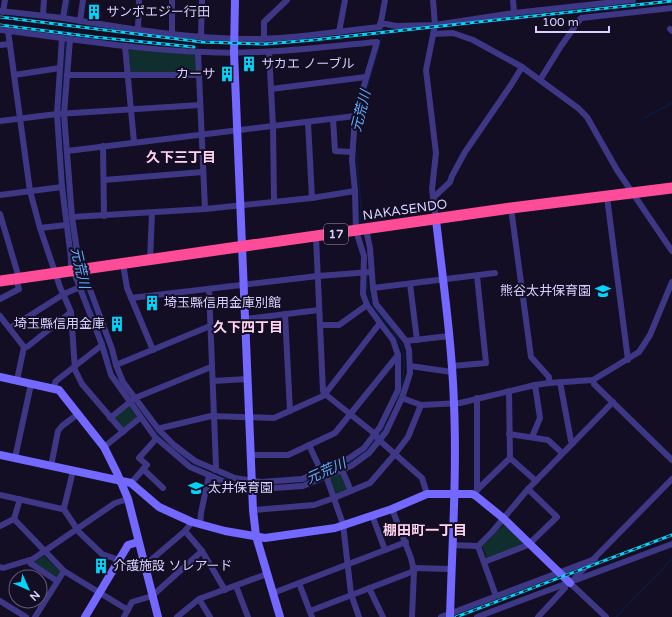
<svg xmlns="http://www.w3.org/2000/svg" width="672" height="617" font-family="'Varela Round','Noto Sans JP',sans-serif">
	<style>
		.green { fill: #102e2e }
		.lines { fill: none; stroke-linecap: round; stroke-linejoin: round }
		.stream { stroke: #081b43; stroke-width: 1.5 }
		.street { stroke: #3e3785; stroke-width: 6 }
		.secondary { stroke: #7368ff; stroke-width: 8 }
		.highway { stroke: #ff4c99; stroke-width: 11 }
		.rail-casing { stroke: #00d6fc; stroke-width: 3 }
		.rail { stroke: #130e24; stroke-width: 1.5; stroke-dasharray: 4.5; stroke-linecap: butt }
		.labels { text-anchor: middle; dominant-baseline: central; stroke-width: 4; stroke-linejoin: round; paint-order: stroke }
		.shield { fill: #130e24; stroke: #9d96bd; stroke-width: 1 }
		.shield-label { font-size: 12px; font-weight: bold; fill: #d8d1ff }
		.poi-label { font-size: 13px; fill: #d8d1ff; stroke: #130e24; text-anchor: start }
		.street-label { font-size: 13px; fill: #d8d1ff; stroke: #130e24 }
		.water-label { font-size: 14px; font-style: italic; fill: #5fadff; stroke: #130e24 }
		.neighbourhood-label { font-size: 14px; font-weight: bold; fill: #ffd3ed; stroke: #130e24 }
	</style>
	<rect width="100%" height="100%" fill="#130e24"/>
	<!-- green -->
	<g class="green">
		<polygon points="129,49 194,54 196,56 197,73 130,73 128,51"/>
		<polygon points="128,405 136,416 136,418 122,429 113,418"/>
		<polygon points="342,473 349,489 336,495 329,478"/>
		<polygon points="505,523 525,543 487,559 482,546"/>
		<polygon points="44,556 60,571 60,573 57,577 33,563"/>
	</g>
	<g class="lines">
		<!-- stream -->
		<g class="stream">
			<polyline points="68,17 70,0"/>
			<polyline points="66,37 68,21"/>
			<polyline points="61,111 66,41"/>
			<polyline points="61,115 69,213"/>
			<polyline points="644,118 672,103"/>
			<polyline points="358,120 382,36 382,27"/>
			<polyline points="356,151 361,206 360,225"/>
			<polyline points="70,226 77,266"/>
			<polyline points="79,273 105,344 110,360"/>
			<path d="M367,274c0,7 0,15 2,22 6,20 26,32 33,51 5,11 0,42 -5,54"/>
			<polyline points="155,432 161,438"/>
			<polyline points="378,436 387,423"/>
			<path d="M179,453c20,16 45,28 70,31"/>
			<path d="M293,484c17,-2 55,-18 68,-29 6,-5 10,-10 15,-16"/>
			<polyline points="255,485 277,485"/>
			<polyline points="616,617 672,559"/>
		</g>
		<!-- street -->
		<g class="street">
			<polyline points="172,0 172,34"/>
			<polyline points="433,0 435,25 426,70 436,153 432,189 436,220"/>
			<polyline points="513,0 514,13"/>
			<polyline points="0,11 63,18 66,0"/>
			<polyline points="3,12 5,0"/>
			<polyline points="43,15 44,0"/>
			<path d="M63,18c66,11 132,22 199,21 39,-1 79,-8 118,-12l5,-27"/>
			<polyline points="80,21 83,0"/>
			<polyline points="380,24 386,24 396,26 435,25 514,13 633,0"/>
			<polyline points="670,29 672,31"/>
			<path d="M0,30c68,8 136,20 205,22 57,3 115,-5 172,-10l-22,74 -3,44 3,31 1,40 8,25 -1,38 4,11 13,18 -55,71 50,40 4,6 43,38 5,16"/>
			<polyline points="138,30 139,0"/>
			<polyline points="8,31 30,191 40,228 60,287 71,312 75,370 82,384 123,432"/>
			<polyline points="339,32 345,0"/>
			<polyline points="433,34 453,33 473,40 522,67 578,108 587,117 617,170 672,251"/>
			<polyline points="201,37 202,0"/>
			<polyline points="70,39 64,114 72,217 78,257 112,349 116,365 123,382 159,430 174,445 195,461 235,478 261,482 302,479 348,459 364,448 380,427 398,390 398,355 393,340 380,323"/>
			<polyline points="264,39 264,22 287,0"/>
			<polyline points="0,45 10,44"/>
			<polyline points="125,46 134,142"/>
			<polyline points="198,52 205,209"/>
			<polyline points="269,52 273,126 274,202"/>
			<polyline points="14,75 60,68"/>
			<polyline points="67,75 199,75"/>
			<polyline points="540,80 561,46 581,18 672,8"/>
			<polyline points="271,89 366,77"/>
			<polyline points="333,119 335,151 352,152"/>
			<polyline points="0,121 57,114 200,105"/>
			<polyline points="308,122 312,198"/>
			<polyline points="103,146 104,216"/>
			<polyline points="67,151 355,116"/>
			<polyline points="104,180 203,172"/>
			<polyline points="0,195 62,187"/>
			<polyline points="607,197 628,360"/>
			<polyline points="433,198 450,182 452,176 465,152 511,85 522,67"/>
			<polyline points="511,208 531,357 549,377 549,383"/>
			<polyline points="0,214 19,278"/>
			<polyline points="72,217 205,209 312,198 355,191"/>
			<polyline points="40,228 66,225"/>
			<polyline points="366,229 370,248 373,288 376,304 406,341 409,350 410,373 402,398"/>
			<polyline points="150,260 152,213"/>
			<polyline points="123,264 127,288 153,350"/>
			<polyline points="410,284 417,340"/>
			<polyline points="373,288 495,273"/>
			<polyline points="209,289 216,467 215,470"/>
			<polyline points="131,298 318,276 371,272"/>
			<polyline points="0,299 19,289 16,279"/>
			<polyline points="285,314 290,411"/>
			<polyline points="0,316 24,347 17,380"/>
			<polyline points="245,319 319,310"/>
			<polyline points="320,325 339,325 367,305"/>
			<polyline points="10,328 64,294 80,287"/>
			<polyline points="406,341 449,336"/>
			<polyline points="102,345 111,375 155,437 190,467 232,485 260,489 303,486 351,466 369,453 386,432 402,398 421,405 460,403 535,385 549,383 593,380 639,352 650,335 672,282"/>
			<polyline points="24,347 27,347 71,312"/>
			<polyline points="116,365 210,326"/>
			<polyline points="410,366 452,372"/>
			<polyline points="452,366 486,363 477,276"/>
			<polyline points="593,380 594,384 672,460"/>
			<polyline points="213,381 247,379"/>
			<polyline points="560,382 571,441 573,443"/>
			<polyline points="53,388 56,381 102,345 71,265 71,258 62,187 57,114 62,38"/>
			<polyline points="110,418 135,398 211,367"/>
			<polyline points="159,430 161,428 211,416 274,418 323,396 325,394 323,391 316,237"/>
			<polyline points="509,434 548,440 562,453"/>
			<polyline points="532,437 540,418 535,385"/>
			<polyline points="309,445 321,471"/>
			<polyline points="104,447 140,418"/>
			<polyline points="250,455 288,455 335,433 398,355"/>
			<polyline points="15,458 31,384"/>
			<polyline points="510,458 536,481"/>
			<polyline points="51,466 58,431 62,426 78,414"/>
			<polyline points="143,469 163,488"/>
			<polyline points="342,470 351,491"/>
			<polyline points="326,476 343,524 351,594 359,617"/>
			<polyline points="131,483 147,465 139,458 156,439"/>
			<polyline points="477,490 477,398"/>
			<polyline points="0,495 62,509 64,508 73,471"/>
			<polyline points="474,495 477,490 510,458 509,391"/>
			<polyline points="20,499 14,519 64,571 128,610"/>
			<polyline points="63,508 79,532 102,554 119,560"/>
			<polyline points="392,509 411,558 414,571 412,617"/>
			<polyline points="253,510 314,505 334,498 370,483 395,454 408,437 421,405"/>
			<polyline points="372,515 385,550"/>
			<polyline points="200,524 201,513 209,475"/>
			<polyline points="0,526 14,519"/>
			<polyline points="185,531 202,551 225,590"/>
			<polyline points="452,545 478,546 492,532 528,489 613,402"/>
			<polyline points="478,546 496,596"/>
			<polyline points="29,561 30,563 57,581"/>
			<polyline points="484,562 528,545 557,517 528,489"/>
			<polyline points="145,565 185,531 192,522"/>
			<polyline points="0,567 3,568 33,559 115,503 128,499"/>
			<polyline points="413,568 451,569"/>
			<polyline points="573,580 672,479"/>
			<polyline points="299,583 312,617"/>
			<polyline points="570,583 606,617"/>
			<polyline points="236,586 248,617"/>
			<polyline points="369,588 383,617"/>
			<polyline points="273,593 406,542"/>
			<polyline points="199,599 210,617"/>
			<polyline points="0,601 26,617"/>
			<polyline points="310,611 414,571"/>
			<polyline points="35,617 64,571"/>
			<polyline points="124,617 132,602 152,596 202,551"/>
			<polyline points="177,617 199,599 267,574"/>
			<polyline points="441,617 595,559"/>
			<polyline points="477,617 672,544"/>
			<polyline points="538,617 565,588 564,585"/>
		</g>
		<!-- secondary -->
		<g class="secondary">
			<polyline points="235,0 234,53 253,510 256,536 280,617"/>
			<path d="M436,220c7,61 16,123 18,184 3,71 -2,142 -4,213"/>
			<polyline points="0,377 59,390 104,447 117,473 128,499 158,617"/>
			<polyline points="0,455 131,483 159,507 192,522 225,531 265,538 335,528 392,509 427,494 472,494 476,496 503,518 570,583"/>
			<polyline points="85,617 128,545 138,542"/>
		</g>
		<!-- highway -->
		<polyline class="highway" points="0,281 511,208 672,188"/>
		<defs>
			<g id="rail">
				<polyline points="0,17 202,42 265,44 313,40 672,1"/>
				<polyline points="0,25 94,37 194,47"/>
				<polyline points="456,617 672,535"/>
			</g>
		</defs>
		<!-- rail casing -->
		<use href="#rail" class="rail-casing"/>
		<!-- rail -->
		<use href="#rail" class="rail"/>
	</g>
	<!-- icons -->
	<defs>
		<symbol id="building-bare" viewBox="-9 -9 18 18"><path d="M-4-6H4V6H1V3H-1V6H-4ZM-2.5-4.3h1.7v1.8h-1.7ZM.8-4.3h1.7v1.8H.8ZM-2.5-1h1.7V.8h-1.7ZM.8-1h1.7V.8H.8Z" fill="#00d6fc" stroke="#130e24" stroke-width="2.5" paint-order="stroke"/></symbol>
		<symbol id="school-bare" viewBox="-9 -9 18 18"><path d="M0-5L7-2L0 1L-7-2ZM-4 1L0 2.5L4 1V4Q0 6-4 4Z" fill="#00d6fc" stroke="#130e24" stroke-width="2.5" paint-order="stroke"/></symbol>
	</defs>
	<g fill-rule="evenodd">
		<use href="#building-bare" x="83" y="1" width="22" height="22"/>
		<use href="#building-bare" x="238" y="53" width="22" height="22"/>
		<use href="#building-bare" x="216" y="63" width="22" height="22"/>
		<use href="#school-bare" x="592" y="280" width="22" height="22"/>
		<use href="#building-bare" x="141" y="292" width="22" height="22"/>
		<use href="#building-bare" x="106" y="313" width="22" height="22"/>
		<use href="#school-bare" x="185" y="477" width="22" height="22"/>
		<use href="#building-bare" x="90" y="555" width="22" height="22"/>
	</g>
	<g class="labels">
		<!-- shield labels -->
		<rect class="shield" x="324" y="224" width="24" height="20" rx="3"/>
		<g class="shield-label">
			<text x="336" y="234">17</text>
		</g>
		<!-- poi labels -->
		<g class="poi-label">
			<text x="106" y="12">サンポエジー行田</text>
			<text x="261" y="64">サカエ ノーブル</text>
			<text x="215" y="74" text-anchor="end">カーサ</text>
			<text x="591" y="291" text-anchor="end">熊谷太井保育園</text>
			<text x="164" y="303">埼玉縣信用金庫別館</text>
			<text x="105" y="324" text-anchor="end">埼玉縣信用金庫</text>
			<text x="208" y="488">太井保育園</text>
			<text x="113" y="566">介護施設 ソレアード</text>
		</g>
		<!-- street labels -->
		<g class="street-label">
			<text transform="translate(405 210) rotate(-8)">NAKASENDO</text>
		</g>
		<!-- water labels -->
		<g class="water-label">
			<text transform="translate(361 111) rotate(-76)">元荒川</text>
			<text transform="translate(80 268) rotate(77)">元荒川</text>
			<text transform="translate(326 471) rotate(-24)">元荒川</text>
		</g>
		<!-- neighbourhood labels -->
		<g class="neighbourhood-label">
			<text x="181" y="157">久下三丁目</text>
			<text x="248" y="327">久下四丁目</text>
			<text x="425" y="530">棚田町一丁目</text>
		</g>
	</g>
	<!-- north arrow -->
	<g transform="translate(28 589) rotate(135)"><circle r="19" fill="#130e24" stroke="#625c7c"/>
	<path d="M0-3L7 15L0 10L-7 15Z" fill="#00d6fc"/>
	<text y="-6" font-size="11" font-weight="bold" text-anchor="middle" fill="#d8d1ff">N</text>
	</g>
	<!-- scale -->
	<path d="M536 26v6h73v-6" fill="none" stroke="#d8d1ff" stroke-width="2"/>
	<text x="542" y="26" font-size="12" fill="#d8d1ff" stroke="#130e24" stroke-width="3" paint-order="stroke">100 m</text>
</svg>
